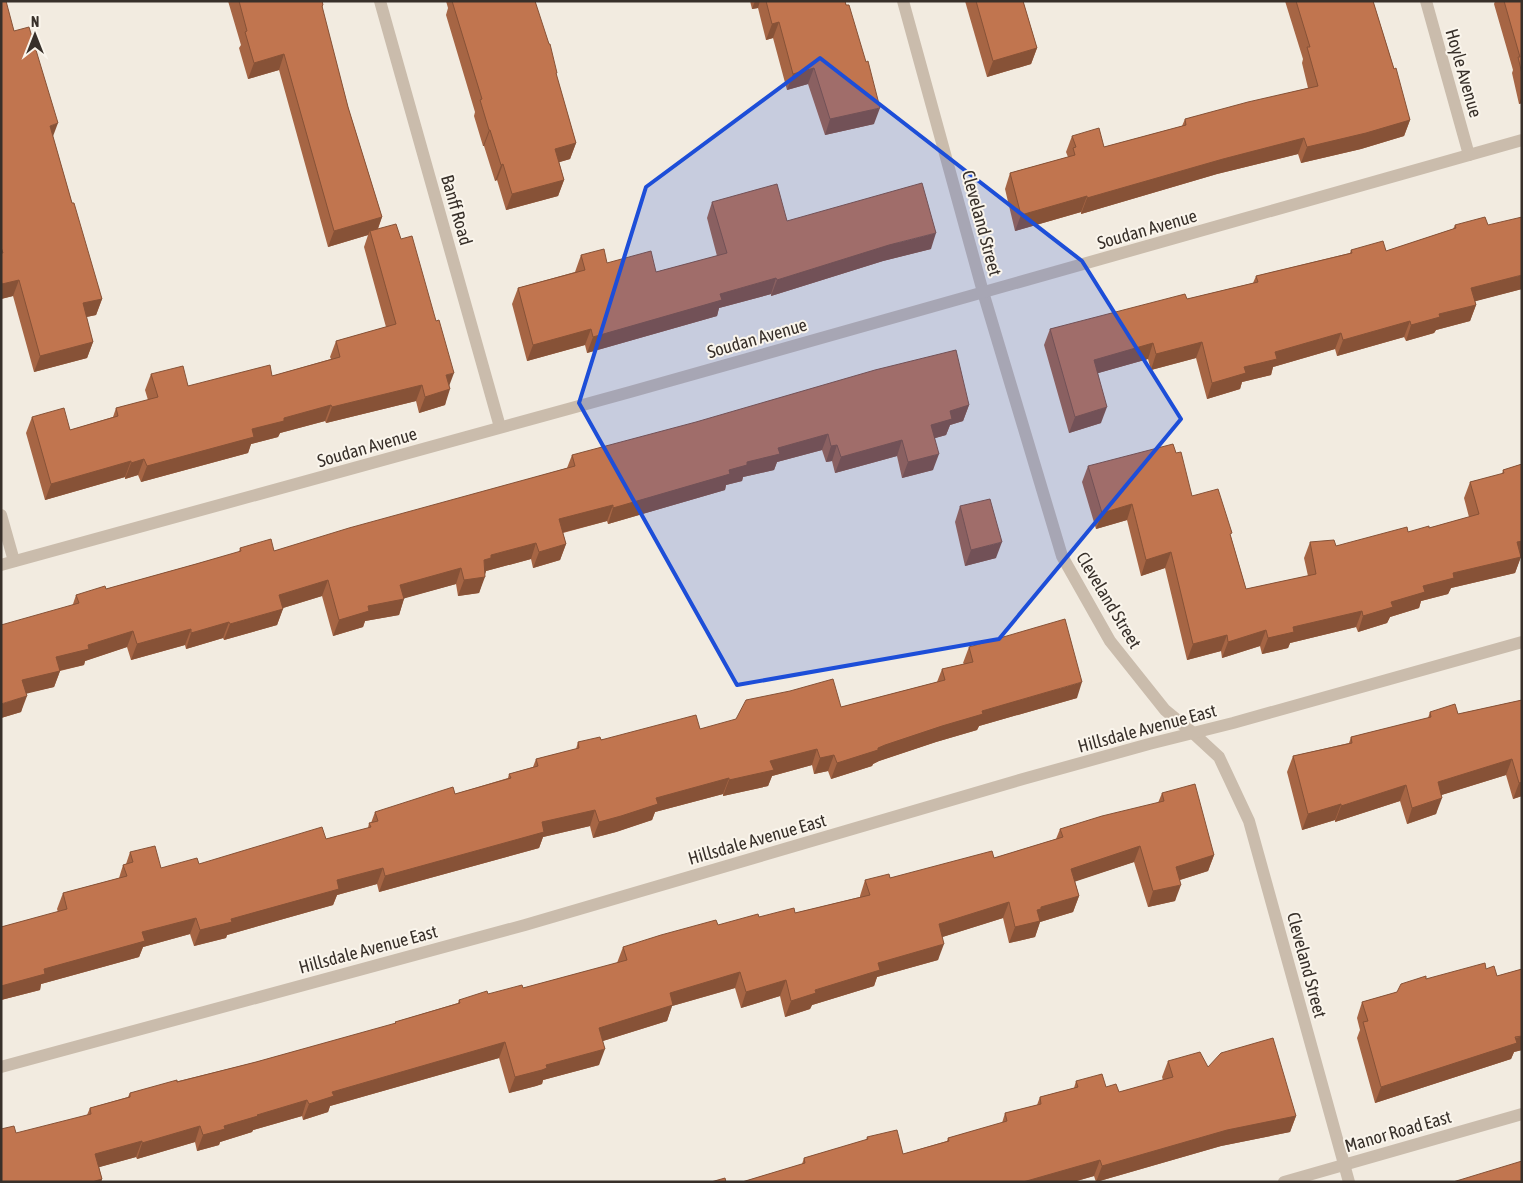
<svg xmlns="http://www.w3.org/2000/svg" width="1523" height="1183" font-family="'Asap Condensed',sans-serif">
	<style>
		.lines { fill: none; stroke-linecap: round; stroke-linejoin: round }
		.minor { stroke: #cabcac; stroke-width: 12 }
		.wall { fill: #a66544 }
		.shaded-wall { fill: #875237 }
		.building { fill: #c1754f; stroke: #875237 }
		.marked { fill: #1d4ed8; fill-opacity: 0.2; stroke: #1d4ed8; stroke-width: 4; stroke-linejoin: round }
		.labels { text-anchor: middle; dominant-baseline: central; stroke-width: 4; stroke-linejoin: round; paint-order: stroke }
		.street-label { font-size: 18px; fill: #38302a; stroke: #faf5ec }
	</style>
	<rect width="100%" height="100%" fill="#f2ebe0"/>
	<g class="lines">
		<!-- minor -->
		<g class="minor">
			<polyline points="380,1 500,427"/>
			<polyline points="903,1 983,292 1062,556 1110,641 1165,710 1193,733 1219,757 1249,821 1349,1182"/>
			<polyline points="1426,1 1469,155"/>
			<polyline points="1,515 14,561"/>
			<polyline points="1,565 630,392 1522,140"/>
			<polyline points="1,1067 525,925 1023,779 1149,744 1233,723 1522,642"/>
			<polyline points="1284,1182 1522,1114"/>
		</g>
	</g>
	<!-- wall -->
	<g class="wall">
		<polygon points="1,1 14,31 53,137 72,203 102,299 96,315 86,317 93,342 87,358 34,372 13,296 1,299"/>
		<polygon points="228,1 322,1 323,5 322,8 348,107 382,217 378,229 401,239 449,385 445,405 419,413 416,401 326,423 325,421 280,433 278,437 251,444 248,453 141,482 138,475 125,479 125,477 45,500 26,433 32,417 70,430 113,417 116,408 148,400 145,390 151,374 188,386 272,376 331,359 330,357 336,341 386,327 364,247 368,235 328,247 279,70 248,79 239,48 241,45"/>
		<polygon points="446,1 535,1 576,143 570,159 559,162 564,180 558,196 506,210 497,180 495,181 484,146 483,146 474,116 475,112 446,15 448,8"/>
		<polygon points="750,1 845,1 874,124 825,135 808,84 787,90 773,38 766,40 758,8 752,9"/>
		<polygon points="965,1 1023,1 1037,48 1031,64 987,77"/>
		<polygon points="1285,1 1373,1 1410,120 1404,136 1361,149 1301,163 1298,154 1217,174 1081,214 1081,212 1015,231 1005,189 1010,173 1068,157 1066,152 1072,136 1104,147 1182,126 1185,119 1308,88 1302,63 1303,59"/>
		<polygon points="1495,1 1522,1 1522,103 1519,104 1512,73 1513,70 1494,4"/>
		<polygon points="712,202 787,221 931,249 883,261 771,296 771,294 719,308 717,316 587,353 585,345 527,361 512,304 518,288 575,272 581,255 607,263 656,272 717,256 707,218"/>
		<polygon points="1455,225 1488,225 1522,289 1475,301 1476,305 1470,321 1436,330 1434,333 1406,341 1404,337 1337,356 1335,349 1273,367 1271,375 1242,382 1240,389 1207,399 1196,358 1151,370 1148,359 1098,373 1101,423 1069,433 1044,345 1050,329 1187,299 1253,283 1256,276 1350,253 1351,250 1386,251 1453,229"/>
		<polygon points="969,405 963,421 950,425 946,435 935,438 933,470 902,478 897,456 835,473 832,461 826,462 822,450 777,462 774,470 743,477 742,481 726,485 725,490 608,524 607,521 563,533 566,544 560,560 533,568 531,559 486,571 479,593 458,596 456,584 404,598 399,615 365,621 363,627 333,636 322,596 283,608 277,625 224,640 223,638 186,649 185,645 131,660 127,647 85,661 84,665 60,671 54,687 26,693 21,712 1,718 73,604 76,595 106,589 239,552 240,548 274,551 567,468 572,455"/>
		<polygon points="1522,464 1522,556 1521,556 1515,573 1451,588 1448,594 1421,601 1419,608 1390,617 1387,623 1358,632 1356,627 1290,643 1288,648 1262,654 1260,646 1222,658 1221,651 1187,660 1165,568 1141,576 1127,520 1096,529 1082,482 1088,466 1192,496 1231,537 1246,589 1308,576 1304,558 1310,542 1336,546 1429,528 1469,517 1464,498 1470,482 1502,474 1503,470"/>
		<polygon points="960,506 996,558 965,566 955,522"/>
		<polygon points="969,647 1077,698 979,726 977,730 936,742 879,761 873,764 872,766 831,779 828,771 814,774 812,765 772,776 768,786 723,796 723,794 655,812 652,820 616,832 593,838 590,826 543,837 539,848 379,892 377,884 337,895 333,905 227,935 226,938 194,946 190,934 143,947 139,957 41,984 40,990 1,1000 1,927 58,912 57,909 63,893 119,878 123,865 126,864 130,852 161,868 199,864 326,839 368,828 369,823 371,823 375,812 455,794 508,778 509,774 533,767 536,759 576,749 578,742 700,729 841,707 937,682 942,669 964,664 963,663"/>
		<polygon points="1522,700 1522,796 1513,799 1506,775 1441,795 1436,814 1407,824 1400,801 1335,822 1335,820 1302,830 1287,772 1293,756 1349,743 1351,737 1428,718 1430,712 1458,714"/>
		<polygon points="1162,793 1214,855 1208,871 1180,880 1175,901 1148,907 1134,862 1075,881 1079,896 1073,912 1040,922 1035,937 1009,943 1003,918 942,937 938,960 877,977 874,986 812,1005 810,1009 785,1017 780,996 741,1008 735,988 672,1006 667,1021 603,1041 599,1065 543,1080 542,1084 536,1086 509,1093 499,1058 330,1106 328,1112 303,1120 302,1116 253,1130 252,1132 220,1142 219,1145 197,1151 195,1142 137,1159 136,1157 99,1167 102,1179 101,1182 1,1182 87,1115 90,1108 128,1097 130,1093 256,1062 395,1024 395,1022 458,1003 459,1000 523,988 617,963 623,947 718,925 759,917 795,913 860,897 860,896 865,880 890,878 994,858 1056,839 1060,829 1158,803"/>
		<polygon points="1486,969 1497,976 1522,969 1522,1050 1514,1052 1511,1059 1375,1103 1357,1038 1360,1030 1357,1018 1362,1002 1397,992 1426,979"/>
		<polygon points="1168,1061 1208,1067 1296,1116 1290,1132 1221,1146 1096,1182 1094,1176 1073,1182 742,1182 802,1164 804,1158 866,1140 867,1137 903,1154 947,1141 948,1138 1002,1123 1005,1113 1037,1105 1040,1097 1074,1088 1076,1081 1106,1087 1119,1092 1163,1080 1162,1077"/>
	</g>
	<!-- shaded-wall -->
	<g class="shaded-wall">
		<polygon points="755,1 760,1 758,8 752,9"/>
		<polygon points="779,22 773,38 766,40 772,24"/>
		<polygon points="1037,48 1031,64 987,77 993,61"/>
		<polygon points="284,54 279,70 248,79 254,63"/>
		<polygon points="814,68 808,84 787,90 793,74"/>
		<polygon points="1522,96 1522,103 1519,104"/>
		<polygon points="880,108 874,124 825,135 830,119"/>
		<polygon points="1410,120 1404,136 1361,149 1301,163 1307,147"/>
		<polygon points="58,123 52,139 50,126"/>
		<polygon points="489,130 490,130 484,146 483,146"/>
		<polygon points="1304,138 1298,154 1217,174 1081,214 1087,198 1223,159"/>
		<polygon points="576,143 570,159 550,165 555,149"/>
		<polygon points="503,164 497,180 495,181 501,165"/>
		<polygon points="564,180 558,196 506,210 512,194"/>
		<polygon points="1087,196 1081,212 1015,231 1021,215"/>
		<polygon points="382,217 376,233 370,231 368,235 328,247 334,231"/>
		<polygon points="936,233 931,249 883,261 771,296 777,280 889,245"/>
		<polygon points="1522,275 1522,289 1465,304 1471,288"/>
		<polygon points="776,278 771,294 719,308 717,316 587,353 593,337 720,294"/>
		<polygon points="19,280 13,296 1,299 1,288 2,284"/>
		<polygon points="102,299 96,315 77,319 83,303"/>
		<polygon points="1476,305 1470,321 1436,330 1434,333 1406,341 1411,325 1439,314"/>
		<polygon points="1410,321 1404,337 1337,356 1343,340"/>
		<polygon points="591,329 585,345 527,361 533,345"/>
		<polygon points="1341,333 1335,349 1273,367 1271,375 1242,382 1240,389 1207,399 1212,383 1244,367 1275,352"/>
		<polygon points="93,342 87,358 34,372 40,356"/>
		<polygon points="1202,342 1196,358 1151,370 1156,354"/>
		<polygon points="1153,343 1148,359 1088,376 1094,360"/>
		<polygon points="454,373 448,389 446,375"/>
		<polygon points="422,385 416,401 326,423 332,407"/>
		<polygon points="450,389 445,405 419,413 425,397"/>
		<polygon points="331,405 325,421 280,433 278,437 251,444 248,453 141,482 147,466 284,418"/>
		<polygon points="969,405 963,421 950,425 946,435 925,441 931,425 950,411"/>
		<polygon points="1107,407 1101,423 1069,433 1075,417"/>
		<polygon points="828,434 822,450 777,462 774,470 743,477 742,481 726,485 725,490 608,524 613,508 729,470 778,448"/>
		<polygon points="902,440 897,456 835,473 841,457"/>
		<polygon points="837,445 832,461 826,462 831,446"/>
		<polygon points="939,454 933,470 902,478 908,462"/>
		<polygon points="144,459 138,475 125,479 131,463"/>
		<polygon points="131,461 125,477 45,500 51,484"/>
		<polygon points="1132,504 1127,520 1096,529 1102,513"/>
		<polygon points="613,505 607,521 553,535 559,519"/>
		<polygon points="1522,541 1522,556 1511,558 1517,542"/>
		<polygon points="1002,542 996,558 965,566 971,550"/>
		<polygon points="536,543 531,559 486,571 485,574 484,560 491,555"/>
		<polygon points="566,544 560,560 533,568 539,552"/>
		<polygon points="1171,552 1165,568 1141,576 1146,560"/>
		<polygon points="1521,557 1515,573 1451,588 1448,594 1421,601 1419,608 1390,617 1387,623 1358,632 1363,616 1423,586 1453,573"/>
		<polygon points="461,568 456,584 395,601 404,599 399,615 365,621 363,627 333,636 339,620 368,606 400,585"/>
		<polygon points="485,577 479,593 458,596 464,580"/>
		<polygon points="328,580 322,596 273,611 279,595"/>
		<polygon points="283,609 277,625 224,640 230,624"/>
		<polygon points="1362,611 1356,627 1290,643 1288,648 1262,654 1268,638 1293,627"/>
		<polygon points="229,622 223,638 186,649 191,633"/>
		<polygon points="191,629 185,645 131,660 137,644"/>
		<polygon points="1266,630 1260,646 1222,658 1228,642"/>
		<polygon points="133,631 127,647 85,661 84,665 53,672 60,671 54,687 17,696 22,680 56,657 88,645"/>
		<polygon points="1227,635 1221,651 1187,660 1193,644"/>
		<polygon points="1082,682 1077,698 979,726 977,730 936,742 879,761 873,764 872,766 831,779 837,763 885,745 982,711"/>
		<polygon points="27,696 21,712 1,718 1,704"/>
		<polygon points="817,749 812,765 772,776 768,786 723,796 729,780 770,761"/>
		<polygon points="834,755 828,771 814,774 820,758"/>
		<polygon points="1512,759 1506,775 1432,798 1438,782"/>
		<polygon points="729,778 723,794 655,812 652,820 616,832 593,838 599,822 656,798"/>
		<polygon points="1522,782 1522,796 1513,799 1519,783"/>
		<polygon points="1406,785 1400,801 1335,822 1341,806"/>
		<polygon points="1442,798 1436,814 1407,824 1412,808"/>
		<polygon points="1341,804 1335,820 1302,830 1308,814"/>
		<polygon points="595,810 590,826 543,837 539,848 379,892 385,876 542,822"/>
		<polygon points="1140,846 1134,862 1065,885 1071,869"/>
		<polygon points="1214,855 1208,871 1170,883 1176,867"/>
		<polygon points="383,868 377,884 337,895 333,905 227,935 226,938 194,946 200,930 337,880"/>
		<polygon points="1181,885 1175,901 1148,907 1153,891"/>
		<polygon points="1079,896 1073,912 1040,922 1035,937 1009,943 1015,927 1041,907"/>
		<polygon points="1009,902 1003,918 933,940 939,924"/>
		<polygon points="196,918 190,934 143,947 139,957 41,984 40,990 1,1000 1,986 142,932"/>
		<polygon points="944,944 938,960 877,977 874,986 812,1005 810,1009 785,1017 791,1001 878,963"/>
		<polygon points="740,972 735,988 672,1006 667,1021 593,1044 599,1028 670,993"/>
		<polygon points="786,980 780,996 741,1008 746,992"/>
		<polygon points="1522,1036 1522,1050 1514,1052 1511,1059 1375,1103 1381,1087"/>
		<polygon points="505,1042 499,1058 330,1106 328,1112 303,1120 309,1104 332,1092"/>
		<polygon points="605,1049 599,1065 543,1080 542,1084 536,1086 509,1093 515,1077 546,1065"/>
		<polygon points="307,1100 302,1116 253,1130 252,1132 220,1142 219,1145 197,1151 203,1135 224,1126 257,1115"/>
		<polygon points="1296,1116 1290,1132 1221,1146 1096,1182 1102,1166 1227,1130"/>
		<polygon points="200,1126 195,1142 137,1159 142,1143"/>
		<polygon points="142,1141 136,1157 89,1170 95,1154"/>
		<polygon points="1100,1160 1094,1176 1073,1182 1023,1182"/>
		<polygon points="102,1179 101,1182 92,1182"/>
	</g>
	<!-- building -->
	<g class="building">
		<polygon points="1,1 6,1 14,31 29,27 58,123 50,126 72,203 74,203 102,299 83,303 93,342 40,356 19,280 2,284 1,280 1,253 3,253 1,247"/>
		<polygon points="239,1 322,1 323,5 322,6 348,107 382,217 334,231 284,54 254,63 245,32 247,31"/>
		<polygon points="452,1 535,1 549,44 550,44 557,73 556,73 576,143 555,149 564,180 512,194 503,164 501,165 490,130 489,130 480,100 482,99"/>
		<polygon points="766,1 845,1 846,5 849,5 866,62 868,61 880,108 830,119 814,68 793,74 779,22 772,24"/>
		<polygon points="976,1 1023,1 1037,48 993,61"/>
		<polygon points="1296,1 1373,1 1394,69 1396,68 1410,120 1366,133 1307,147 1304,138 1223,159 1087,198 1087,196 1021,215 1010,173 1075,155 1073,148 1076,147 1072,136 1099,128 1104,147 1186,125 1185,119 1248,102 1318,86 1307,47 1310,47"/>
		<polygon points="1504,1 1522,1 1522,74 1518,57 1520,57"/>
		<polygon points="922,183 936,233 889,245 777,280 776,278 720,294 722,300 593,337 591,329 533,345 518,288 585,270 581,255 604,249 607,263 651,251 656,272 727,253 712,202 777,184 787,221"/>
		<polygon points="1485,217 1488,225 1522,217 1522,275 1471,288 1476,305 1439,314 1440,317 1411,325 1410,321 1343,340 1341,333 1275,352 1277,359 1244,367 1246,373 1212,383 1202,342 1156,354 1153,343 1094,360 1107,407 1075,417 1050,329 1185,294 1187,299 1258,282 1256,276 1352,253 1351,250 1383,241 1386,251 1456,228 1455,225"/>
		<polygon points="396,224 401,239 412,236 436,321 439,320 454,373 446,375 450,389 425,397 422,385 332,407 331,405 284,418 284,421 252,429 254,437 147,466 144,459 131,463 131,461 51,484 32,417 64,408 70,430 118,416 116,408 158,397 151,374 183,366 188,386 270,365 272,376 340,357 336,341 396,324 370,231"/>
		<polygon points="956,350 969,405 950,411 952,419 931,425 939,454 908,462 902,440 841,457 837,445 831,446 828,434 778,448 780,454 747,462 747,465 729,470 730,474 613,508 613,505 559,519 566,544 539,552 536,543 491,555 491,558 484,560 485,577 464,580 461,568 400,585 404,599 368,606 369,611 339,620 328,580 279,595 283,609 230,624 229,622 191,633 191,629 137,644 133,631 88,645 89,649 56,657 60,671 22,680 27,696 1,704 1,625 79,603 76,595 105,586 106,589 196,564 241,551 240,548 271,539 274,551 349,528 575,466 572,455 696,422 875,370"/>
		<polygon points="1173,444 1176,453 1181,452 1192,496 1218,489 1232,533 1230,534 1246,589 1316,574 1310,542 1334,540 1336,546 1407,527 1408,532 1429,526 1429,528 1479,514 1470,482 1504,473 1503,470 1522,464 1522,541 1517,542 1521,557 1453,573 1454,578 1423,586 1425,592 1391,602 1393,607 1363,616 1362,611 1293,627 1294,632 1268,638 1266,630 1228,642 1227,635 1193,644 1171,552 1146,560 1132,504 1102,513 1088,466"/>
		<polygon points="990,499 1002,542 971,550 960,506"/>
		<polygon points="1065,619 1082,682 982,711 983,714 942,726 885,745 878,748 878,750 837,763 834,755 820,758 817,749 770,761 774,770 729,780 729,778 656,798 658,804 621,816 599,822 595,810 542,822 544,832 385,876 383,868 337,880 339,889 231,919 232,922 200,930 196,918 142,932 145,941 44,969 45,974 1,986 1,927 67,909 63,893 127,876 123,865 133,862 130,852 155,846 161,868 197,858 199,864 322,827 326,839 371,827 369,823 378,821 375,812 453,787 455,794 511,778 509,774 538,766 536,759 579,748 578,742 600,737 601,740 696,715 700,729 736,719 746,700 790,691 833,679 841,707 945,680 942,669 973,662 969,647"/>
		<polygon points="1522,700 1522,782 1519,783 1512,759 1438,782 1442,798 1412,808 1406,785 1341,806 1341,804 1308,814 1293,756 1352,743 1351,737 1431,717 1430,712 1455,704 1458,714"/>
		<polygon points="1195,784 1214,855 1176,867 1181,885 1153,891 1140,846 1071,869 1079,896 1041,907 1041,909 1037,910 1040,921 1015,927 1009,902 939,924 944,944 878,963 880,970 815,990 816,993 791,1001 786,980 746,992 740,972 670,993 673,1005 599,1028 605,1049 546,1065 547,1068 542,1070 515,1077 505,1042 332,1092 334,1096 309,1104 307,1100 257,1115 258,1116 224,1126 225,1129 203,1135 200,1126 142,1143 142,1141 95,1154 102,1179 92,1182 1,1182 1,1129 14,1126 16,1133 91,1114 90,1108 130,1097 130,1093 177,1080 177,1082 256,1062 396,1023 395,1022 460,1003 459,1000 487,991 488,994 522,985 523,988 627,960 623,947 661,935 716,920 718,925 758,914 759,917 794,908 795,913 870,895 865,880 889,874 890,878 992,851 994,858 1063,837 1060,829 1102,816 1164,801 1162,793"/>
		<polygon points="1485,963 1486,969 1494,966 1497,976 1522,969 1522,1036 1515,1037 1517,1043 1381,1087 1363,1022 1368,1021 1362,1002 1397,992 1401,984 1426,976 1426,979"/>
		<polygon points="1273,1038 1296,1116 1227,1130 1102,1166 1100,1160 1023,1182 742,1182 805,1163 804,1158 868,1139 867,1137 897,1130 903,1154 949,1141 948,1138 1007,1121 1005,1113 1041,1104 1040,1097 1078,1087 1076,1081 1102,1074 1106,1087 1116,1084 1119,1092 1173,1077 1168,1061 1200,1052 1208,1067 1221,1053"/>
		<polygon points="1522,1161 1522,1182 1453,1182"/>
		<polygon points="725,1178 726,1182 711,1182"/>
	</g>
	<!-- marked area -->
	<path class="marked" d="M820,58l262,203 99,158 -182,220 -262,46 -158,-282 67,-216z"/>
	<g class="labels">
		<!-- street labels -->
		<g class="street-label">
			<text transform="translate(1464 73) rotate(74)">Hoyle Avenue</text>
			<text transform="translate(457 210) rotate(74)">Banff Road</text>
			<text transform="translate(982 223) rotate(75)">Cleveland Street</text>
			<text transform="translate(1147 229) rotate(-16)">Soudan Avenue</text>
			<text transform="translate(757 338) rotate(-16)">Soudan Avenue</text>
			<text transform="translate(367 447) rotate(-16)">Soudan Avenue</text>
			<text transform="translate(1109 600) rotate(59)">Cleveland Street</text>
			<text transform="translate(1147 728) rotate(-15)">Hillsdale Avenue East</text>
			<text transform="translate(757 839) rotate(-16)">Hillsdale Avenue East</text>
			<text transform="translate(368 949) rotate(-15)">Hillsdale Avenue East</text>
			<text transform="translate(1307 965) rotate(75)">Cleveland Street</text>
			<text transform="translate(1398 1131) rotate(-16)">Manor Road East</text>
		</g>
	</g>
	<!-- border -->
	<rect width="1523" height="1183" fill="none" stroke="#38302a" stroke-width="5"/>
	<!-- north arrow -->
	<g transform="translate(35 35)" stroke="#faf5ec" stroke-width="4" paint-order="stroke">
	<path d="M0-4L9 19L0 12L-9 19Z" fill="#38302a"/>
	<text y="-8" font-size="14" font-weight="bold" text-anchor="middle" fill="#38302a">N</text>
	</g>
</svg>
